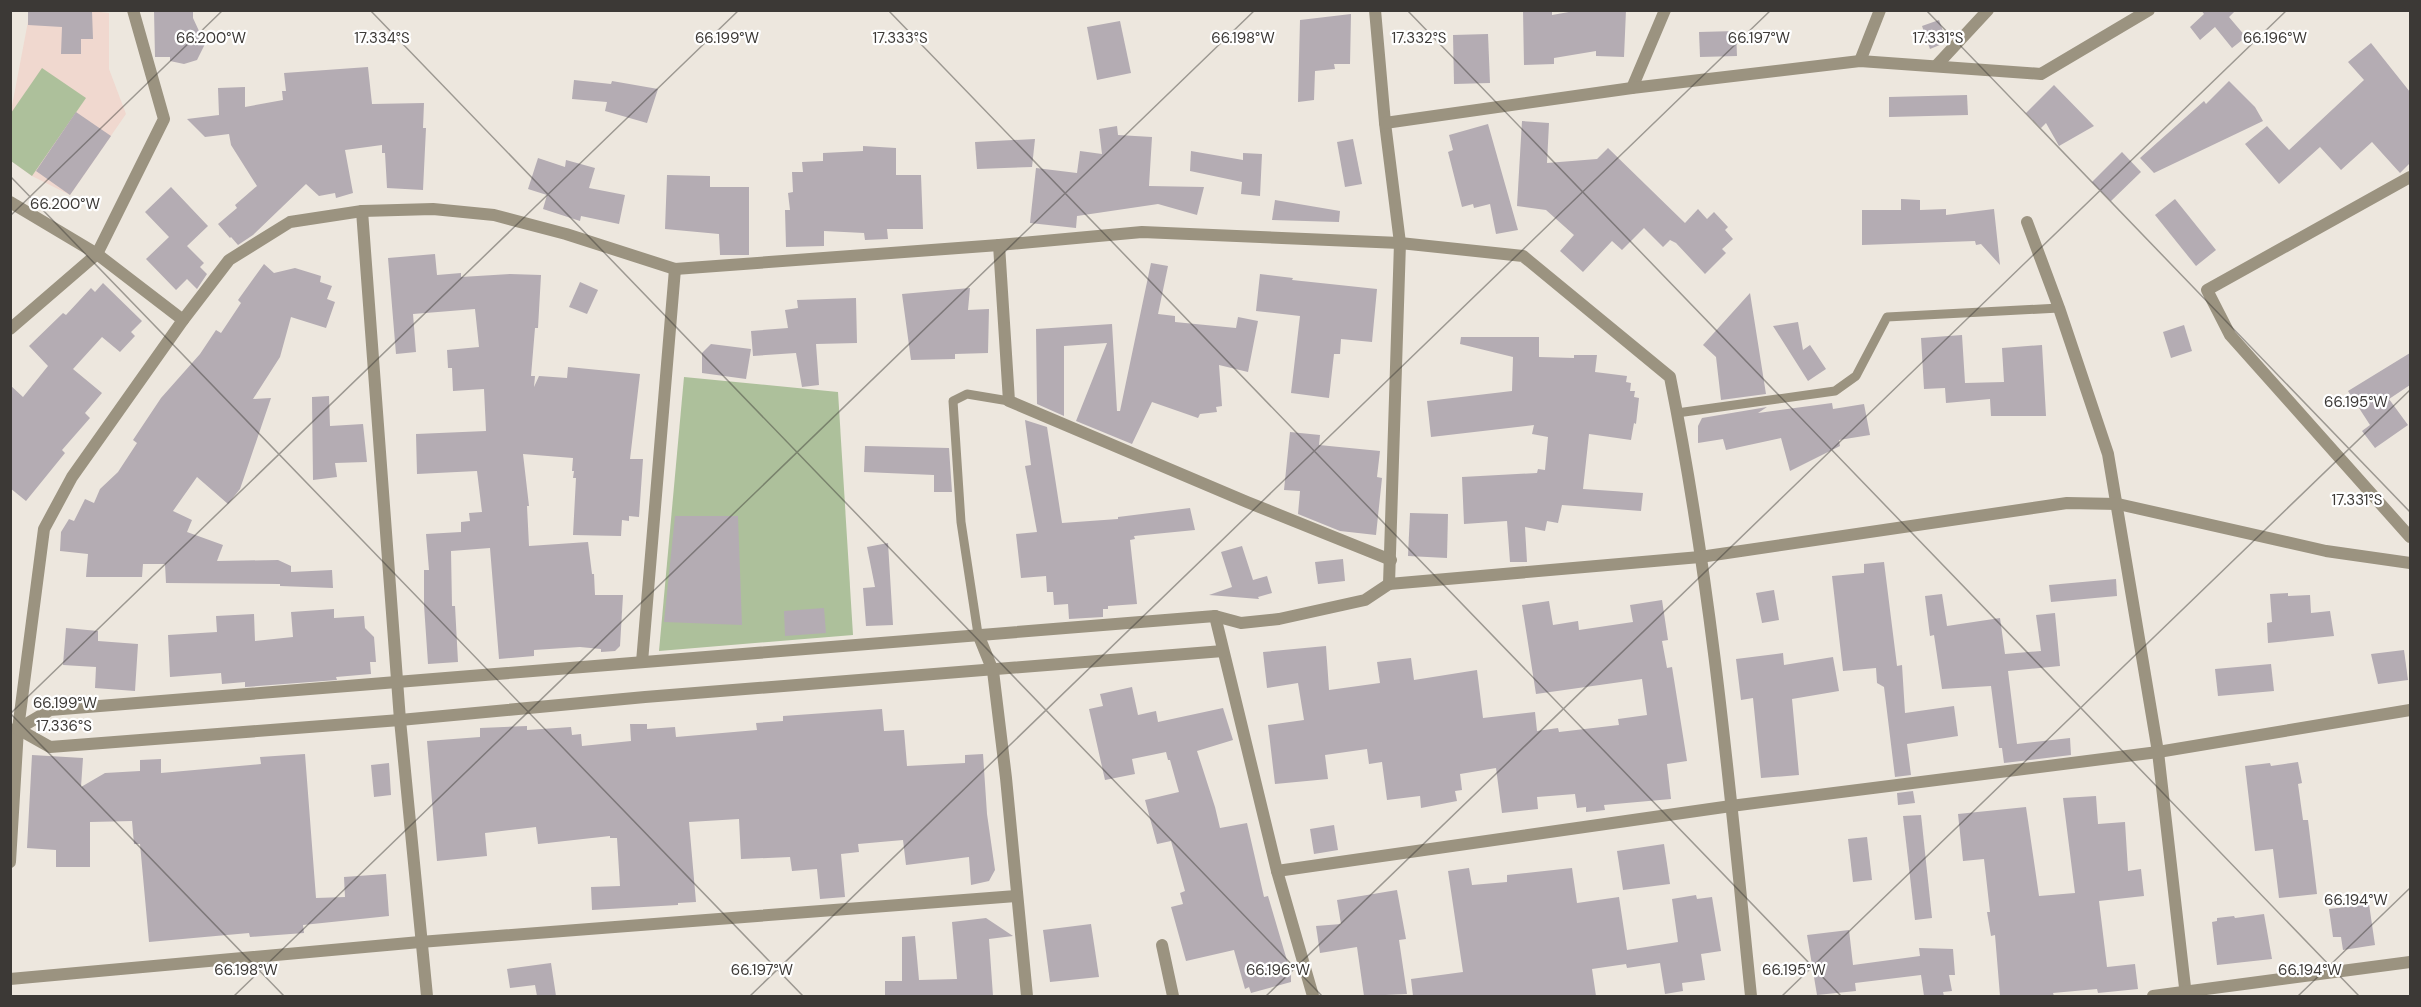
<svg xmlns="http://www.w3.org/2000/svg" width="2421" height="1007" font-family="'DM Sans',sans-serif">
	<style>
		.education { fill: #f0d8cf }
		.green { fill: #adc09b }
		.building { fill: #b4acb3 }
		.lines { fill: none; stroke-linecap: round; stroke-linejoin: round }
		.service { stroke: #9b9380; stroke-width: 9 }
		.minor { stroke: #9b9380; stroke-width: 12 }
		.tertiary { stroke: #9b9380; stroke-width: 12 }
		.ticks { fill: none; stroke: #3c3936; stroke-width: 1.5; stroke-opacity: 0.45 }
		.ticks-label { font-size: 15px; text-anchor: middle; fill: #3c3936; stroke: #fff; stroke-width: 4.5; stroke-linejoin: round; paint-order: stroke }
	</style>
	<rect width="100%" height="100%" fill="#ede7de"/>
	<!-- education -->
	<polygon class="education" points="30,11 92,11 109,13 109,69 126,114 70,195 32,176 11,161 11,111"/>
	<!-- green -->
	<g class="green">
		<polygon points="42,68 86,98 32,176 11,161 11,113"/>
		<polygon points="684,377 838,392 853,635 659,651"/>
	</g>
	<!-- building -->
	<g class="building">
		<polygon points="154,10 193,10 193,18 205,44 197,60 184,64 170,61 170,57 155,57"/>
		<polygon points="1523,10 1552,10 1552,15 1580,10 1626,10 1624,57 1596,56 1596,51 1554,58 1554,64 1524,65"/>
		<polygon points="2201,10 2236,10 2229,17 2246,37 2232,48 2215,27 2200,40 2190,27 2204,14"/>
		<polygon points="28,11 92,11 93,39 81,39 81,54 61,54 62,27 28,25"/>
		<polygon points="1351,14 1350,64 1334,64 1335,69 1315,71 1314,100 1298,102 1300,20"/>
		<polygon points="1939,20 1947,42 1930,49 1922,26"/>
		<polygon points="1120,21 1131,73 1097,80 1087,27"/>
		<polygon points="1736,31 1737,56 1700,57 1699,32"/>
		<polygon points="1488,34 1490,83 1454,84 1453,35"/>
		<polygon points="2371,43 2410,92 2410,163 2400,173 2372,142 2341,170 2320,147 2279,184 2245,144 2267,126 2289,150 2364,80 2348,62"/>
		<polygon points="368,67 372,104 424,103 423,128 426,128 423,190 387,188 385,153 382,153 382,145 345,150 353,193 336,198 335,193 319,196 306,184 253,235 238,245 231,237 230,238 218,224 237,208 235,205 257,186 231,145 229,134 205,137 187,119 219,115 218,88 245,87 245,107 283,100 282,91 286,91 284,73"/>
		<polygon points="574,80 611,84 612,81 658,89 647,123 605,111 607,102 572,99"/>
		<polygon points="2229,81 2255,107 2263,121 2154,173 2140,158 2204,101 2206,104"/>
		<polygon points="2054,85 2094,126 2059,146 2046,123 2041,128 2026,113"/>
		<polygon points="1967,95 1968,115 1889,117 1889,97"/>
		<polygon points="76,112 111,136 70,195 36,171"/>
		<polygon points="1522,121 1549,123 1547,163 1597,159 1608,148 1685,223 1698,209 1707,219 1714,212 1728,227 1725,230 1733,239 1722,249 1726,253 1705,274 1676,243 1670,240 1663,247 1644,228 1622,250 1612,241 1583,272 1560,251 1574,235 1546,210 1517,206"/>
		<polygon points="1488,124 1518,230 1496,234 1490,204 1474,208 1473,204 1462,207 1448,152 1453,150 1449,135"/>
		<polygon points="1117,126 1118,135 1152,137 1149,186 1204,187 1197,215 1158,204 1077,216 1076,228 1030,223 1036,168 1077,173 1080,151 1102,154 1099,129"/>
		<polygon points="1035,139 1032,167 977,169 975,142"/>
		<polygon points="1353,139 1362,184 1345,187 1337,142"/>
		<polygon points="863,146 896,148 896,175 921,175 923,229 887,229 888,239 865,240 864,233 824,231 824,246 786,247 785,210 790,210 788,193 793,192 792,172 803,172 802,162 823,161 823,153 863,151"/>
		<polygon points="1191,151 1243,160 1243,153 1262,154 1260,196 1241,194 1242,182 1190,171"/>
		<polygon points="2122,152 2141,172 2111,201 2092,182"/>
		<polygon points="538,158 565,167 566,160 595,168 589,188 625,195 619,224 581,216 580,221 543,209 547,195 528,189"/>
		<polygon points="667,175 710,176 710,187 749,187 749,255 720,255 719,234 665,229"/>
		<polygon points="171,187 208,226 187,246 204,263 200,267 207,274 197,289 187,279 176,290 146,259 169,237 145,212"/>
		<polygon points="1901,199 1920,200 1920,210 1946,209 1946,215 1994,209 2000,265 1981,244 1976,245 1975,241 1862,245 1862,210 1901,210"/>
		<polygon points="2175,199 2216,250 2196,266 2155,215"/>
		<polygon points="1275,200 1340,211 1339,222 1272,220"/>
		<polygon points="435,254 437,275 461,273 461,277 510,274 541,275 538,328 535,328 531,376 535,376 534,387 539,376 567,378 568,367 640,374 630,459 643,459 639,517 629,516 629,521 622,520 621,536 573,535 576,478 573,478 574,471 572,471 573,458 523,454 529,506 527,506 529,546 588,542 592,574 594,574 595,595 623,595 620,646 615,651 601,652 601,649 580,647 534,650 534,656 499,659 490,548 451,551 452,606 455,606 458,662 428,664 424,605 424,570 429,570 426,534 461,532 461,522 470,521 469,513 482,512 477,471 417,474 416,434 486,431 484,389 453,391 452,368 448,368 447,350 479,347 475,309 413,314 416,352 396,354 388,258"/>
		<polygon points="1151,263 1168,266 1158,314 1175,316 1175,322 1236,328 1238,317 1258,321 1248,372 1219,365 1222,406 1216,407 1217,412 1200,414 1198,418 1152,402 1132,444 1076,421 1107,343 1064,346 1064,416 1037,404 1036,329 1112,324 1117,411 1120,411"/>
		<polygon points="264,264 274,273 295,268 321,276 320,282 332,286 327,299 335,302 326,328 291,317 280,357 253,399 271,398 240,489 228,504 197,477 173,511 192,520 187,532 223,545 217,561 278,560 291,566 291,572 332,570 333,588 280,586 280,584 166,583 165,564 143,564 142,577 86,577 88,554 60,551 61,532 69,519 74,521 85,499 94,503 100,489 118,472 137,443 133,440 161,398 200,354 216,330 221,333 241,303 238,300"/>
		<polygon points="1260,274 1293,278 1292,280 1377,289 1372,342 1341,339 1340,354 1334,354 1329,398 1291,393 1300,316 1256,311"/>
		<polygon points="580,282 598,290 587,314 569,307"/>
		<polygon points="103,283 142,321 131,332 135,336 120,352 102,337 73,369 102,393 85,413 90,418 62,450 65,453 26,501 10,488 10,385 23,397 48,366 29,346 63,313 66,315 91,288 95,292"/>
		<polygon points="970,288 968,310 989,309 988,353 955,354 955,359 911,360 902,294"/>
		<polygon points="1750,293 1766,394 1721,400 1716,357 1703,345"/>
		<polygon points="856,298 857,343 816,344 819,385 802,387 796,353 753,356 751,331 788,328 785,310 798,308 797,300"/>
		<polygon points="1798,322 1803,350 1810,345 1826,369 1808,381 1773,326"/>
		<polygon points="2184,325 2192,351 2171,358 2163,332"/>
		<polygon points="1962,335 1965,383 2004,382 2002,348 2042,345 2046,416 1991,416 1990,399 1946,403 1945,388 1924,389 1921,338"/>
		<polygon points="1461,337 1539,337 1539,357 1574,358 1574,355 1597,355 1595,372 1627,376 1626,382 1631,383 1630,391 1635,391 1634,397 1639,398 1636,424 1634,423 1631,440 1589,434 1583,489 1643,493 1641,511 1562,505 1558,523 1547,521 1545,531 1525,527 1527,562 1510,562 1507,521 1464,524 1462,477 1537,473 1538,469 1545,470 1548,437 1532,434 1534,425 1431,437 1427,401 1512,391 1513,357 1460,344"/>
		<polygon points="711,344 751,349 746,379 702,373 702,353"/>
		<polygon points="2410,353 2410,385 2389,399 2408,425 2375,448 2362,431 2370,425 2348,391"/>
		<polygon points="329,396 330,426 363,424 367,462 335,463 337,477 313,480 312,397"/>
		<polygon points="1832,403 1833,409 1864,404 1870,435 1839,440 1840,446 1790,471 1781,438 1726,450 1723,439 1698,443 1698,426 1702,418 1767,407 1758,413"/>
		<polygon points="1025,420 1047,427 1062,523 1118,519 1118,517 1190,508 1195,530 1134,536 1135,539 1130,540 1137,604 1108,606 1108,609 1103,609 1103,617 1069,619 1068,604 1054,605 1053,592 1047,592 1046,576 1021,578 1016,534 1037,532 1025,466 1031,465"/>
		<polygon points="1290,432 1320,435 1319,445 1380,451 1377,477 1382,478 1376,535 1340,531 1298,514 1300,491 1284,490"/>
		<polygon points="865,446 949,448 952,492 934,492 934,475 864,472"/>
		<polygon points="1410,513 1448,514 1447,558 1408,556"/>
		<polygon points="675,516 738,516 742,625 664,622"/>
		<polygon points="888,543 893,625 866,626 863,588 875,587 867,547"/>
		<polygon points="1242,546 1253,580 1267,576 1272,593 1258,597 1259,599 1209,595 1232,587 1221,552"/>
		<polygon points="1343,559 1345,581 1318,584 1315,562"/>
		<polygon points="1884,562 1897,666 1902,665 1905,713 1954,706 1958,736 1907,744 1911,775 1895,777 1884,687 1877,683 1876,668 1843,671 1832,576 1864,573 1864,564"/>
		<polygon points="2116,579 2117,596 2051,602 2049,585"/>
		<polygon points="1774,590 1779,620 1762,623 1756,593"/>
		<polygon points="2288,593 2288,596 2310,595 2311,613 2330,611 2334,636 2268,643 2267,623 2272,622 2270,594"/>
		<polygon points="1942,594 1947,626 2000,618 2005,654 2041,651 2036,615 2055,613 2060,666 2008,671 2017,744 2070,738 2071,755 2004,763 2002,748 1999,748 1991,686 1942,689 1934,635 1930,636 1925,596"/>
		<polygon points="1662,600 1668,640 1662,641 1667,668 1672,667 1687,761 1667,764 1671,799 1604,805 1605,810 1586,812 1586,807 1577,808 1575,794 1537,797 1538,809 1502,813 1496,768 1460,774 1462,790 1455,791 1457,801 1421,808 1420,796 1387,800 1382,762 1369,764 1367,749 1325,755 1328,779 1275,784 1268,725 1304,720 1298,683 1267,688 1263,652 1326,646 1329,690 1380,683 1377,662 1411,658 1414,680 1477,670 1483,718 1535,712 1537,731 1558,728 1559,732 1619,725 1618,719 1647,715 1642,679 1536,694 1522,605 1549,601 1553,625 1578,621 1579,630 1633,622 1630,605"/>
		<polygon points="824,608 826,633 785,636 784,611"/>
		<polygon points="334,609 334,618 364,616 365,628 374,637 376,662 370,662 371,674 336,677 337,680 245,687 245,682 222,684 221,673 170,677 168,635 217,632 216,616 254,614 255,641 293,637 291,612"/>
		<polygon points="66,628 98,631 98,641 138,644 135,691 95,688 96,667 63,665"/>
		<polygon points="2404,650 2408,680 2378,684 2371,654"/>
		<polygon points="1783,653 1784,665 1833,657 1839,691 1792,699 1799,775 1761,778 1753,698 1741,700 1736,659"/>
		<polygon points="2271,664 2274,691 2218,696 2215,669"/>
		<polygon points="1132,687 1138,715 1156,711 1158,722 1223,708 1233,740 1197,751 1215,807 1220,828 1247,823 1264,897 1268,896 1291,974 1291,982 1251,993 1249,987 1245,989 1234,950 1186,961 1171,907 1183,904 1180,893 1185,891 1171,841 1157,844 1145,800 1179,792 1170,760 1168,760 1166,752 1132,759 1135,774 1105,780 1089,709 1103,706 1100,694"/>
		<polygon points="882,709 884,731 904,730 907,766 965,763 965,755 983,754 987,814 995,870 989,881 971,885 969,857 906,865 903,840 858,844 859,852 841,854 845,897 820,899 817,869 792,871 790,857 741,859 739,819 689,822 696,902 678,903 678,905 592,910 591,887 620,886 617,838 610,838 610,836 538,844 536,827 485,833 487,856 437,861 427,741 480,737 480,728 527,726 527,730 571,727 572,735 581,734 582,746 631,741 630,724 647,724 647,729 675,727 676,737 757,730 756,723 783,721 783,716"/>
		<polygon points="305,754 316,898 345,897 344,877 386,874 389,916 303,925 304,933 250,937 249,933 149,942 140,844 134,844 132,821 90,822 90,867 56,867 56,850 27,848 32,755 83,758 81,787 105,773 140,771 140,760 161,759 161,773 261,764 260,757"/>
		<polygon points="2298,762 2302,783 2298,784 2303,820 2308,820 2317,894 2279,898 2273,849 2255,851 2245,766 2270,763 2271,766"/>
		<polygon points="389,763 391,795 374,797 371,765"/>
		<polygon points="1913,791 1915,803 1898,805 1897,793"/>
		<polygon points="2096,796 2098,824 2125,822 2128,871 2141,869 2144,896 2099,901 2107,967 2135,964 2138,989 2098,993 2097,989 2053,993 2054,996 2000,996 1995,935 1991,936 1987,912 1990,912 1984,859 1963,861 1958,814 2026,807 2039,896 2075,893 2063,798"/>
		<polygon points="1921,815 1932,918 1915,920 1903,816"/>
		<polygon points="1334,825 1338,850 1314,854 1310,829"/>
		<polygon points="1867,837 1872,880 1853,882 1848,839"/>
		<polygon points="1664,844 1670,884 1623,890 1617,851"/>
		<polygon points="1469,868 1472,885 1507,882 1507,875 1572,868 1577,903 1619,897 1627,950 1678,942 1672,899 1696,895 1697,899 1712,897 1721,951 1701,954 1705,980 1682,983 1683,991 1665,994 1660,963 1627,968 1626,964 1592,969 1596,996 1413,996 1411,979 1463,972 1448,871"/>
		<polygon points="1397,890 1406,939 1399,940 1407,994 1364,996 1357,947 1320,953 1316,926 1341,924 1337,900"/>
		<polygon points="2369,904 2375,945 2343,950 2341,937 2333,937 2329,909"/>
		<polygon points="2264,914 2272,959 2217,965 2212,922 2217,921 2217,918 2234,916 2235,918"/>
		<polygon points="986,918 1013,936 989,939 993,996 885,996 885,981 902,981 902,937 915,936 919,980 957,979 952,922"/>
		<polygon points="1091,924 1099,977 1050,982 1043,930"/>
		<polygon points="1849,930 1853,965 1920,956 1919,948 1953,949 1955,975 1949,975 1952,991 1943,992 1944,996 1924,996 1921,975 1855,983 1856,991 1817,995 1807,935"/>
		<polygon points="551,963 556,996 537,996 535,985 510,988 507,969"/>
	</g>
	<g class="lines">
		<!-- service -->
		<g class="service">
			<polyline points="1677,413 1835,391 1856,376 1887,317 2059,308"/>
			<polyline points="978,634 961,522 953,401 967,394 1009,401"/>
		</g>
		<!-- minor -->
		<g class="minor">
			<polyline points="1375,10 1385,123 1400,243 1389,584"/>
			<polyline points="1860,61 1880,10"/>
			<polyline points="1936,66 1988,10"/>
			<polyline points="1632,88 1665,10"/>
			<polyline points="1385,123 1632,88 1860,61 2041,74 2149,10"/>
			<polyline points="2410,177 2207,290 2230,335 2410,537"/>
			<polyline points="362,211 400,720 427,996"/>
			<polyline points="2027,222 2059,308 2108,454 2158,752 2186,996"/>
			<polyline points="999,245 1009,401 1247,502 1391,560"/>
			<path d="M183,320l46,-60 61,-38 72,-11 71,-2 61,6 72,19 109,35 324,-24 143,-13 258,11 123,13 147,121c41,204 60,413 81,619"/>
			<polyline points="10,329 97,254 164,119 133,10"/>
			<polyline points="1215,616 1241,623 1279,619 1365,600 1389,584 1700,557 2067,503 2118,504 2326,551 2410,563"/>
			<polyline points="978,634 993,671 1006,778 1027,996"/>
			<polyline points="642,662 675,269"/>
			<polyline points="10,730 18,729 10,862"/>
			<polyline points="1277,871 1313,996"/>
			<polyline points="1162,945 1173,996"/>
			<polyline points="10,979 420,942 1016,896"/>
			<polyline points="2153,996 2410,962"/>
		</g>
		<!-- tertiary -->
		<g class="tertiary">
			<polyline points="10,202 97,254 183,320 72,477 44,529 18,729"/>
			<path d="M18,729l32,-19c389,-28 777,-64 1165,-94l62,255 454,-65 427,-54 252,-42"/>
			<polyline points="18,729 50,747 400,720 645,697 1223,651"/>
		</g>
	</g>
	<!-- ticks -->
	<path class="ticks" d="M370,10l952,986M888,10l953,986M1407,10l952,986M1926,10l484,502M10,176l793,820M10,216l213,-206M10,713l274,283M10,714l729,-704M234,996l1021,-986M750,996l1021,-986M1266,996l1021,-986M1782,996l628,-606M2298,996l112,-108"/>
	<g class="ticks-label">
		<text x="211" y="43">66.200°W</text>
		<text x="727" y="43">66.199°W</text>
		<text x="1243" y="43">66.198°W</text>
		<text x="1759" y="43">66.197°W</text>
		<text x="2275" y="43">66.196°W</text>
		<text x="382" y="43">17.334°S</text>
		<text x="900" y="43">17.333°S</text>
		<text x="1419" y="43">17.332°S</text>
		<text x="1938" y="43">17.331°S</text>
		<text x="65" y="209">66.200°W</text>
		<text x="2356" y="407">66.195°W</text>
		<text x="2357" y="505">17.331°S</text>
		<text x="65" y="708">66.199°W</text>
		<text x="64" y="731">17.336°S</text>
		<text x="2356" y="905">66.194°W</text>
		<text x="246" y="975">66.198°W</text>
		<text x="762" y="975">66.197°W</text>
		<text x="1278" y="975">66.196°W</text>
		<text x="1794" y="975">66.195°W</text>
		<text x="2310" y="975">66.194°W</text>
	</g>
	<!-- border -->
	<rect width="2421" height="1007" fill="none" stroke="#3c3936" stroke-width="24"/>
</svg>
